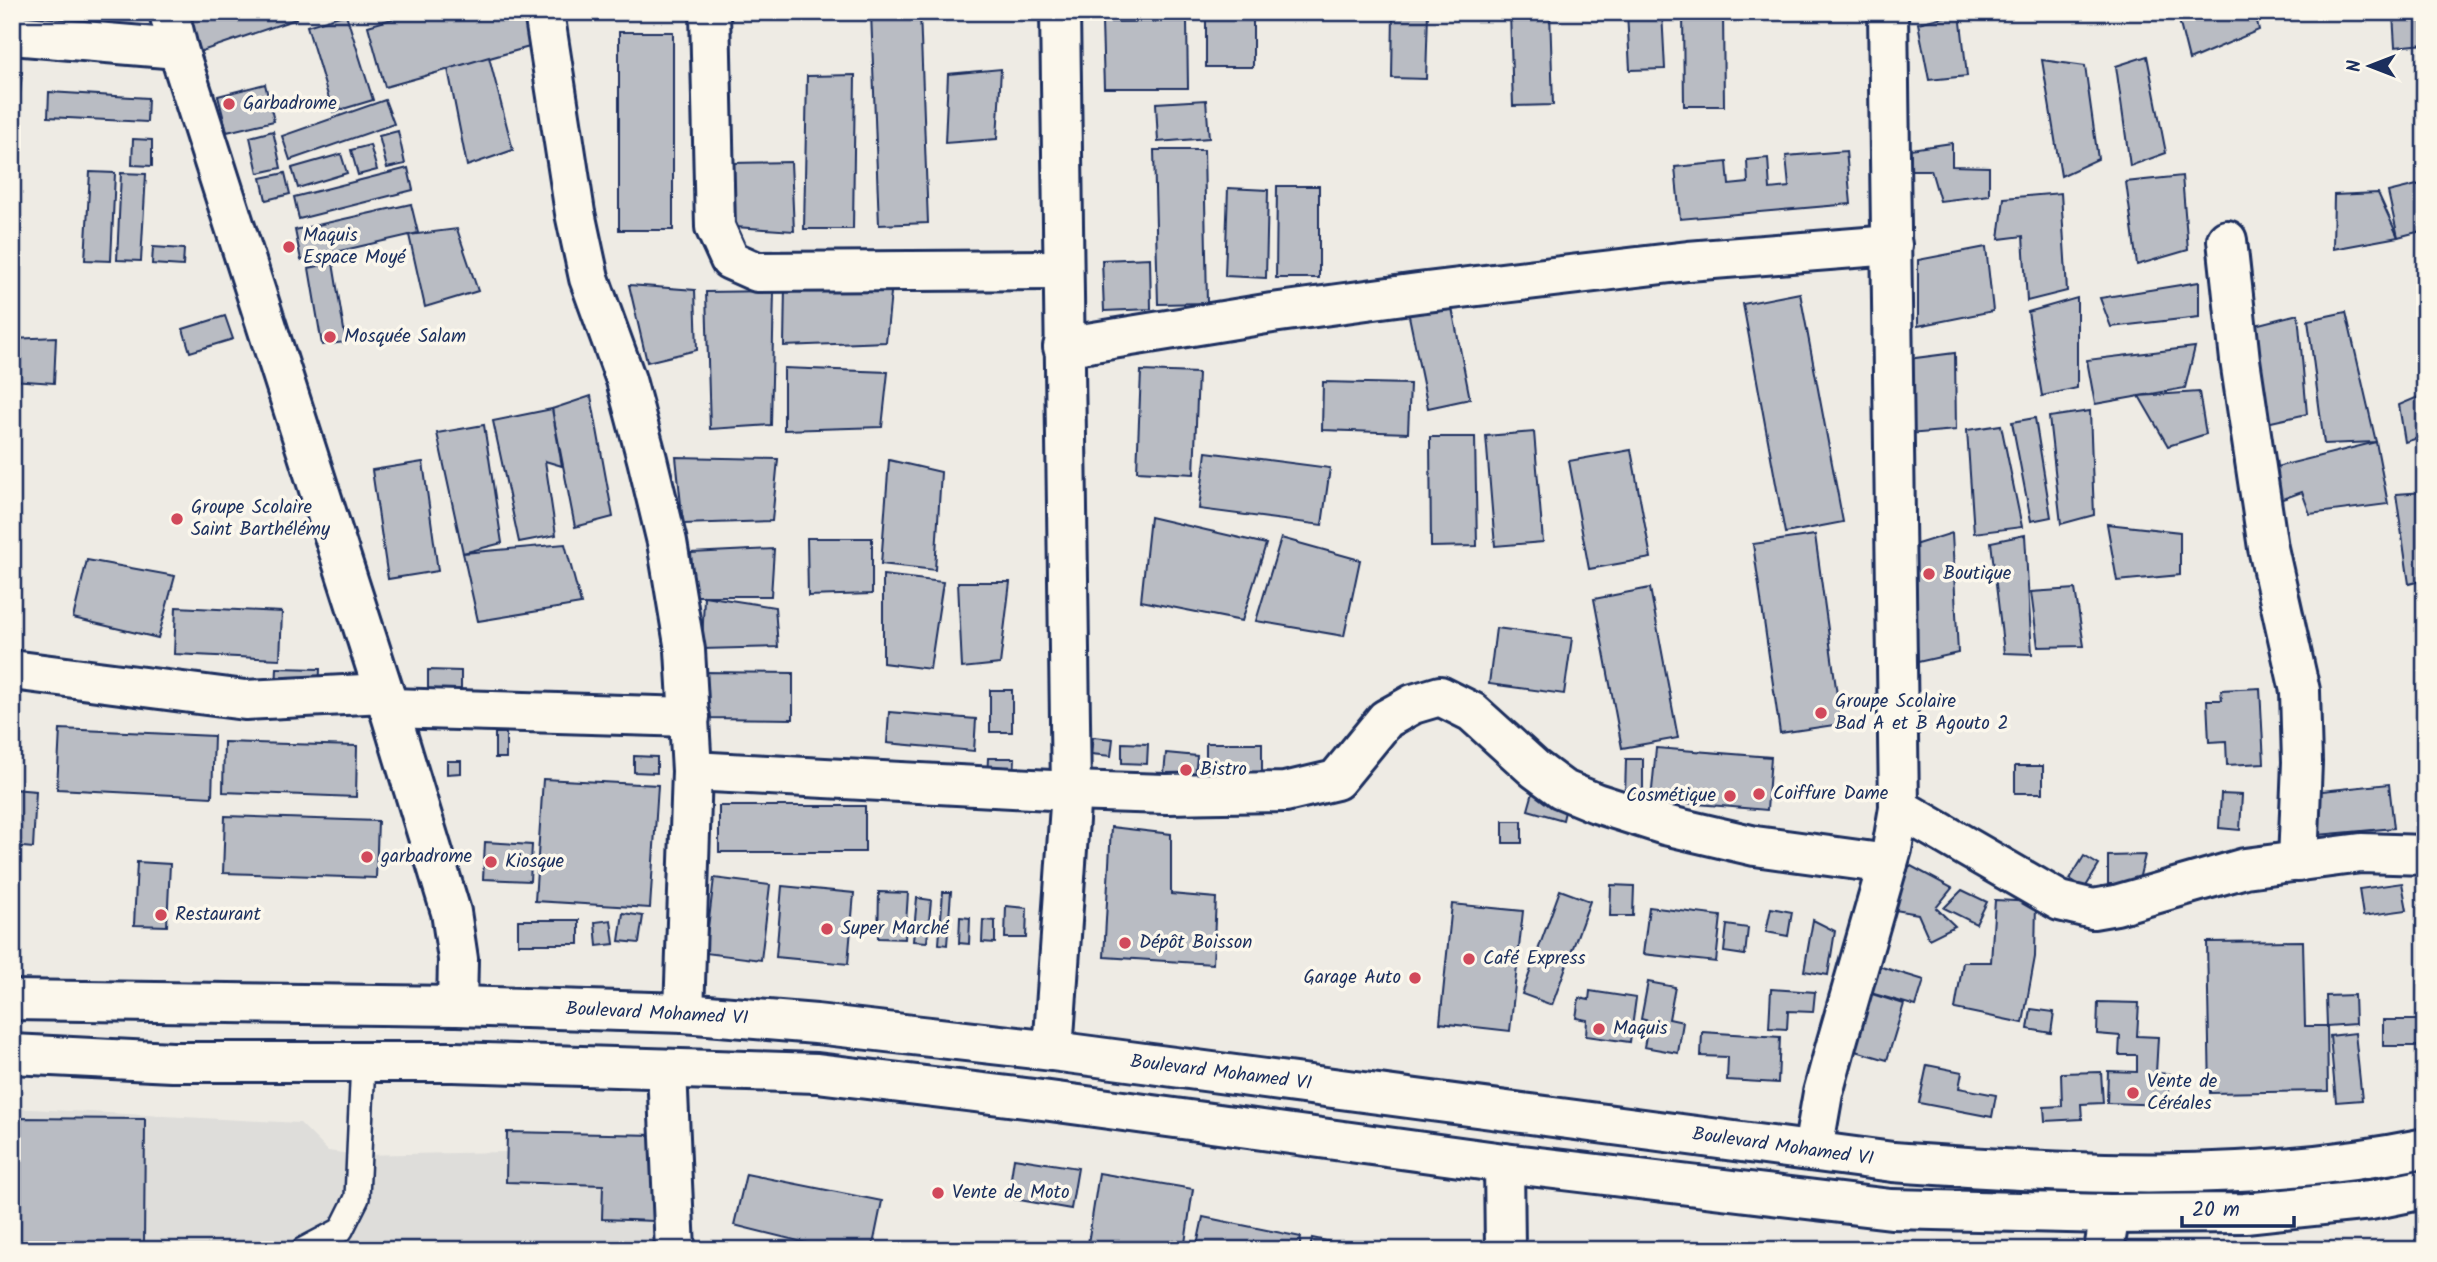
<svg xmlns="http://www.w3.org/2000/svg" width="2437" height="1262" font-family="Kalam,sans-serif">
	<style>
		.built { fill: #deddda }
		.building { fill: #b9bcc3; stroke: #1b2f5e; stroke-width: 2 }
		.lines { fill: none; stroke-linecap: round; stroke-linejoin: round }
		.service-casing { stroke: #1b2f5e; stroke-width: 28 }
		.minor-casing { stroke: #1b2f5e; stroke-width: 44 }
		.tertiary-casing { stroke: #1b2f5e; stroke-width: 44 }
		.primary-casing { stroke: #1b2f5e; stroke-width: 44 }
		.service { stroke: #fbf7ec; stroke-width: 23 }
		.minor { stroke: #fbf7ec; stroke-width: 38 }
		.tertiary { stroke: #fbf7ec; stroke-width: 38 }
		.primary { stroke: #fbf7ec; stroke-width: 38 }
		.poi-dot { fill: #d1495b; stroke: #fbf7ec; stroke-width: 2.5 }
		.labels { text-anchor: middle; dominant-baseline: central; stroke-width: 7; stroke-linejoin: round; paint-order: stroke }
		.poi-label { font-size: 19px; fill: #1b2f5e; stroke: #fbf7ec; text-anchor: start }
		.street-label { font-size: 19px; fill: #1b2f5e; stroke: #fbf7ec }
	</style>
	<rect width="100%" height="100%" fill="#eeebe4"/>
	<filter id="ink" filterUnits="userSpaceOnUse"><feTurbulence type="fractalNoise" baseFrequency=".0143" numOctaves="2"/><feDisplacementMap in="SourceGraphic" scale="14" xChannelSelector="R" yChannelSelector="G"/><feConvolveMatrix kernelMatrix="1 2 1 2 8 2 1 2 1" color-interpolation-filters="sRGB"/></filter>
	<g filter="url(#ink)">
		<!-- built -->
		<polygon class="built" points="12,1108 300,1123 328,1151 359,1155 506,1152 507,1132 657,1135 656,1250 12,1250"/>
		<!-- building -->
		<g class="building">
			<polygon points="186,12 294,12 296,19 199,52"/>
			<polygon points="416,12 523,12 533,46 385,87 368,26"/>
			<polygon points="871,12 920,12 928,223 879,225"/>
			<rect x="1206" y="12" width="47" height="55"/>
			<polygon points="1393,12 1428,12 1426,79 1392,78"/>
			<polygon points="1510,12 1550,12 1553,105 1513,106"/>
			<polygon points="1627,12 1662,12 1665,69 1630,70"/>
			<polygon points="1683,12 1723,12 1724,106 1684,106"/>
			<polygon points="2194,12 2255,12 2259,30 2189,60 2178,16"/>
			<polygon points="2401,12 2425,12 2425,44 2395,47 2393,14"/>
			<polygon points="1960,13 1967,76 1929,80 1918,23"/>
			<polygon points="346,14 373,100 333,112 307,26"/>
			<polygon points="1187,21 1188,88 1104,88 1102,22"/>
			<rect x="619" y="32" width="54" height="198"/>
			<polygon points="2147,56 2166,153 2130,166 2116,66"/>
			<polygon points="489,57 513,150 467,166 448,69"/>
			<polygon points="2042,60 2085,66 2098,159 2061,176"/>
			<polygon points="1001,69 997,139 945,143 948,74"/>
			<polygon points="12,70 22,72 14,159 12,158"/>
			<polygon points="855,75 853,229 804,229 807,76"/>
			<polygon points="265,84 274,121 227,132 218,96"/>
			<polygon points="49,92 148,98 147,122 48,117"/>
			<polygon points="385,100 394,124 290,160 282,136"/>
			<polygon points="1206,100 1209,138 1158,142 1156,103"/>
			<polygon points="273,131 281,168 258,173 250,137"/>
			<polygon points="398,131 405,164 387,168 379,136"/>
			<polygon points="133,139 152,140 152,166 132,165"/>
			<polygon points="1952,143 1952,166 1989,167 1989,195 1940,201 1931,170 1910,170 1910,149"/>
			<polygon points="370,145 377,170 358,175 351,150"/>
			<polygon points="1154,150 1204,150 1207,303 1158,304"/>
			<polygon points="1846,151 1851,204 1680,219 1675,167 1727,162 1729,185 1748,183 1747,160 1768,158 1770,189 1789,187 1786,156"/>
			<polygon points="341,154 347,173 298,188 292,168"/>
			<polygon points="791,162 794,231 735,227 732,163"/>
			<polygon points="408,168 413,190 299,219 294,197"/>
			<polygon points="90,172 115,173 111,261 85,260"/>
			<polygon points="121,173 146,174 141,261 117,260"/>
			<polygon points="285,173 290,194 266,200 261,178"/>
			<polygon points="2182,176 2188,250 2137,265 2126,182"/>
			<polygon points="2425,183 2425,230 2398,237 2388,192"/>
			<polygon points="1277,186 1319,186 1319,278 1276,278"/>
			<polygon points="1228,188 1268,190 1266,278 1225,276"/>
			<polygon points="2061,193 2067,291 2027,301 2023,236 1999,239 2004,198"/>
			<polygon points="2378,193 2398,237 2333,249 2334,195"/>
			<polygon points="411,204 418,233 301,260 295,230"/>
			<polygon points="457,229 478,291 425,307 409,235"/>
			<polygon points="153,247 184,249 183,266 152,264"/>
			<polygon points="1986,247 1993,311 1918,326 1918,260"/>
			<polygon points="1150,258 1151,309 1104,311 1102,260"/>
			<polygon points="333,263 346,342 322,345 309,268"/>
			<polygon points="2199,282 2199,317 2111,327 2100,298"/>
			<polygon points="892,283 886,342 784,346 785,285"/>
			<polygon points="629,285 695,290 697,350 647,362"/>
			<polygon points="774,291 771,425 710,429 706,292"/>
			<polygon points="1800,293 1843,522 1785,533 1743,304"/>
			<polygon points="2077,298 2077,388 2042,396 2028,312"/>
			<polygon points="1451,303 1470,399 1428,408 1408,311"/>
			<polygon points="2346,312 2376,442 2324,444 2308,320"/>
			<polygon points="2298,314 2307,414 2262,424 2251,326"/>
			<polygon points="225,316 233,339 190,352 183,329"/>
			<polygon points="56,337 54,383 12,380 12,339"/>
			<polygon points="2195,347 2185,388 2095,404 2087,360"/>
			<polygon points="1955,353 1956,430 1908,434 1908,359"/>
			<polygon points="784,368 888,372 882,427 784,430"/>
			<polygon points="1141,371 1198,373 1194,474 1137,471"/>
			<polygon points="1323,382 1410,384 1408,433 1322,430"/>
			<polygon points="2199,392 2206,434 2168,446 2139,396"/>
			<polygon points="2425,394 2425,436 2405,442 2399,405"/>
			<polygon points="591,396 613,517 575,527 552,409"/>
			<polygon points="552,409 562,466 545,461 556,535 519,542 493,421"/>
			<polygon points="2090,411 2094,515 2061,524 2049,417"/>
			<polygon points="2035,418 2051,517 2031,521 2012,422"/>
			<polygon points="484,425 502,543 463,553 437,433"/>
			<polygon points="2001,425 2022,527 1974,533 1967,430"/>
			<polygon points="1534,432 1543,542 1495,546 1486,436"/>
			<polygon points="1430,437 1475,437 1477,546 1431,547"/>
			<polygon points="2376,442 2388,504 2310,514 2302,492 2274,502 2272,468"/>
			<polygon points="1631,450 1651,558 1589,569 1569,461"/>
			<polygon points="1206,452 1330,468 1322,525 1199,509"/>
			<polygon points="676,457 778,459 772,521 683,524"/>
			<polygon points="889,460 941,472 935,570 881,564"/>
			<polygon points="423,462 438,571 388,579 372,470"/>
			<polygon points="2425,492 2425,580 2409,584 2396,494"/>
			<polygon points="1150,517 1266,544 1242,621 1141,601"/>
			<polygon points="2107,524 2180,532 2180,575 2117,581"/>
			<polygon points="1952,533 1958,653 1918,662 1911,546"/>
			<polygon points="1815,535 1841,724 1780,733 1753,544"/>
			<polygon points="2025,535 2032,654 2004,653 1991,542"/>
			<polygon points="807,538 872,538 872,594 808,596"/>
			<polygon points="1281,538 1360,560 1344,636 1256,621"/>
			<polygon points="565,544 581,604 478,621 463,553"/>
			<polygon points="774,549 771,596 695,596 691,553"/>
			<polygon points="87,560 175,576 158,638 73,618"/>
			<polygon points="883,575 943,582 930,669 883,663"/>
			<polygon points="958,582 1010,582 1000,664 962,668"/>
			<polygon points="1650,588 1678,738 1622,748 1594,599"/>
			<polygon points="2075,589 2084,646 2038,647 2031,592"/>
			<polygon points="704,596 775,607 778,647 702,649"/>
			<polygon points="176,607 282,612 280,659 174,654"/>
			<polygon points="1496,628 1572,638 1564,694 1489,684"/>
			<polygon points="277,668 320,669 319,692 276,690"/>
			<polygon points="428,670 461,671 461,700 428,700"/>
			<polygon points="702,672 793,673 793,719 702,718"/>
			<polygon points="2260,688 2264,763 2227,765 2226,741 2209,742 2207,700 2222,700 2221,690"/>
			<rect x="990" y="690" width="22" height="42"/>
			<polygon points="889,712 976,719 974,751 887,743"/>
			<polygon points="60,729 214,736 212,797 57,789"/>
			<rect x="495" y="733" width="11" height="25"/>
			<polygon points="1093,737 1113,739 1111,756 1091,754"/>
			<polygon points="224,742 357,746 356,797 223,792"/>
			<polygon points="1122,743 1148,744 1147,764 1122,763"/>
			<rect x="1206" y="743" width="56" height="41"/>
			<polygon points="1656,748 1771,757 1767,810 1651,800"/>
			<polygon points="1166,753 1197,756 1195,777 1164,774"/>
			<polygon points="634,756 657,757 657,773 634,772"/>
			<polygon points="988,758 1015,758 1014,779 987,778"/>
			<polygon points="1626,759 1643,759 1643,796 1625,795"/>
			<polygon points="447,761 461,761 461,773 447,774"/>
			<rect x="2015" y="766" width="28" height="27"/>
			<polygon points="543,779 658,785 650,908 535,901"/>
			<polygon points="2389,784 2394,828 2307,836 2303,793"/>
			<polygon points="1535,785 1569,794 1563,820 1528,810"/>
			<polygon points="12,789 36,791 33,848 12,846"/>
			<polygon points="2221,794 2242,795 2240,830 2219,828"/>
			<rect x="719" y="806" width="146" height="46"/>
			<polygon points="225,816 378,821 376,878 223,873"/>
			<rect x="1503" y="821" width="19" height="22"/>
			<polygon points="1111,827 1171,834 1171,894 1216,898 1213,964 1104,957"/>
			<polygon points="485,842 532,845 530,881 483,879"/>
			<polygon points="2145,855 2138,884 2108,884 2108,856"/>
			<polygon points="2084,856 2099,865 2085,888 2070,879"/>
			<polygon points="137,862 170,864 167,926 134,925"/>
			<polygon points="1909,865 1952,888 1936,908 1955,926 1929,939 1918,914 1895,910"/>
			<polygon points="714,878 770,885 761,960 705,953"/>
			<polygon points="2402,883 2407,910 2363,916 2359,889"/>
			<polygon points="1611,885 1634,886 1633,916 1610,916"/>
			<polygon points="782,886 854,893 848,964 776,957"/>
			<polygon points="1560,890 1590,901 1552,1005 1522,994"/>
			<polygon points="1962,890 1987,902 1976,924 1944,908"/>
			<polygon points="879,892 908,893 905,939 878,938"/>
			<polygon points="943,892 951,892 947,945 939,944"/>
			<polygon points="917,898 931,900 927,942 913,941"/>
			<polygon points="1995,900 2036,902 2035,957 2023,1023 1955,1009 1963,962 1991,962"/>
			<polygon points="1452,904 1523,911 1510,1031 1440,1023"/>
			<polygon points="1006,906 1027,908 1026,938 1005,938"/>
			<polygon points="1649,907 1721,916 1716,962 1643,954"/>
			<polygon points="1771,908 1792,912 1788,936 1766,932"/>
			<polygon points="623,913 643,916 639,943 619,941"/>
			<polygon points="960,917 970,918 969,944 959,943"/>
			<rect x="518" y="920" width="61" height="24"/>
			<polygon points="611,920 614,944 597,946 595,922"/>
			<polygon points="983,920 995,921 995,943 982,942"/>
			<polygon points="1813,920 1835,931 1828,975 1804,971"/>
			<polygon points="1727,925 1748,928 1745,955 1724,952"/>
			<polygon points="2303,941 2305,1026 2327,1026 2328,1091 2210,1093 2207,942"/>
			<polygon points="1875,965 1924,980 1916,1006 1867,992"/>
			<polygon points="1648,982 1675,987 1669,1019 1683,1022 1678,1053 1644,1047 1649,1021 1641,1019"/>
			<polygon points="1771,989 1815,992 1813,1012 1788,1011 1787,1029 1769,1028"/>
			<polygon points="1859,990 1904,1004 1887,1060 1842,1047"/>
			<polygon points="1590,991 1636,998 1630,1042 1586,1036 1587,1020 1576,1018 1579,998 1589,1000"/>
			<polygon points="2354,995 2355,1024 2327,1026 2326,996"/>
			<polygon points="2098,1002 2139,1003 2137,1036 2158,1037 2156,1073 2170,1074 2168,1105 2107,1103 2108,1071 2137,1072 2137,1055 2119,1055 2120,1036 2097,1034"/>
			<polygon points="2031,1009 2054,1012 2051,1033 2028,1029"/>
			<rect x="2383" y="1020" width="42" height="26"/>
			<polygon points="1702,1032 1780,1037 1778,1083 1727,1080 1728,1057 1701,1056"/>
			<polygon points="2355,1033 2362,1100 2336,1102 2330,1036"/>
			<polygon points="1927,1065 1962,1072 1959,1088 1996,1095 1992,1117 1919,1103"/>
			<polygon points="2101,1072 2103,1103 2081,1104 2082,1119 2045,1121 2044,1107 2062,1106 2061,1073"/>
			<polygon points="12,1118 145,1119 144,1246 12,1245"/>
			<polygon points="507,1132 657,1135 655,1221 602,1219 603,1185 506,1182"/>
			<polygon points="1014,1158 1078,1168 1071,1209 1008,1198"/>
			<polygon points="1099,1173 1193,1189 1184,1250 1087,1250"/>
			<polygon points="746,1174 882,1201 872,1250 835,1250 734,1225"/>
			<polygon points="1203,1217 1301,1237 1299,1250 1196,1250"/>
			<polygon points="1312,1238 1371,1250 1310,1250"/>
			<polygon points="37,1245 80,1245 82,1250 29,1250"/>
		</g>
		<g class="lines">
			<defs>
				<polyline id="service" points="303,1250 341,1230 357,1198 363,1061"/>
				<g id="minor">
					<polyline points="544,12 575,213 589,278 626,380 647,459 667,542 685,650 692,771 684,1013"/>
					<polyline points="710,12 715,227 730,260 757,272 1062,270"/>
					<polyline points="12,35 178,49"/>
					<polyline points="2227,240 2240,360 2268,548 2300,691 2302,762 2298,862"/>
					<polyline points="1063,347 1272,313 1418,293 1688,261 1892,245"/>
					<polyline points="12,670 245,700 384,693"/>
					<polyline points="389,708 690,717"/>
					<polyline points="692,771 1071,791 1166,794 1285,792 1336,780 1386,719 1413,704 1440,696 1472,712 1535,769 1562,789 1596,803 1665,825 1755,846 1888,864"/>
					<polyline points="1899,808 2060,901 2093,909 2116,905 2245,868 2361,853 2425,855"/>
					<polyline points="1053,1051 1071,791 1060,12"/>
					<polyline points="667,1070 675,1250"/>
					<polyline points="1813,1150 1823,1093 1836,1045 1892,849 1899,808 1888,12"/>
					<polyline points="1504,1163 1505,1250"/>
					<polyline points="2104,1250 2110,1214"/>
				</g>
				<polyline id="tertiary" points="169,12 178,49 389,708 451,912 458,959 457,1006"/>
				<g id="primary">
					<path d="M12,1000l445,6 227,7 132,11 237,27 840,111c177,13 357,22 532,-14"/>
					<polyline points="12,1054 172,1062 453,1062 817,1073 1050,1101 1504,1163 1891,1209 2110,1214 2245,1213 2371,1200 2425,1189"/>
				</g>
			</defs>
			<!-- service casing -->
			<use href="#service" class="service-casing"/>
			<!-- minor casing -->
			<use href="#minor" class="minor-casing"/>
			<!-- tertiary casing -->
			<use href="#tertiary" class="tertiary-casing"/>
			<!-- primary casing -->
			<use href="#primary" class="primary-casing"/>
			<!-- service -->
			<use href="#service" class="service"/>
			<!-- minor -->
			<use href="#minor" class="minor"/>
			<!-- tertiary -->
			<use href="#tertiary" class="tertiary"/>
			<!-- primary -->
			<use href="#primary" class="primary"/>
		</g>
	</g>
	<!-- markers -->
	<g class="poi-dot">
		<circle cx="229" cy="104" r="7"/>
		<circle cx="289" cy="247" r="7"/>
		<circle cx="330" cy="337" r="7"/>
		<circle cx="177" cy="519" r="7"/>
		<circle cx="1929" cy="574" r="7"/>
		<circle cx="1821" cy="713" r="7"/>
		<circle cx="1186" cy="770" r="7"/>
		<circle cx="1759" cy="794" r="7"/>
		<circle cx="1730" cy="796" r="7"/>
		<circle cx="367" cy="857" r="7"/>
		<circle cx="491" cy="862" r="7"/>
		<circle cx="161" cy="915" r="7"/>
		<circle cx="827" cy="929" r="7"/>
		<circle cx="1125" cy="943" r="7"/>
		<circle cx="1469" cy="959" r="7"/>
		<circle cx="1415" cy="978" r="7"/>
		<circle cx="1599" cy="1029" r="7"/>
		<circle cx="2133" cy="1093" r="7"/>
		<circle cx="938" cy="1193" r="7"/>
	</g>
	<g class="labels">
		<!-- poi labels -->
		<g class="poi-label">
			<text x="243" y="104">Garbadrome</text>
			<text x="303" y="236">Maquis<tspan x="303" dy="22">Espace Moyé</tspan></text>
			<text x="344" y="337">Mosquée Salam</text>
			<text x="191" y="508">Groupe Scolaire<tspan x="191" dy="22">Saint Barthélémy</tspan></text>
			<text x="1943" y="574">Boutique</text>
			<text x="1835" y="702">Groupe Scolaire<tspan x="1835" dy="22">Bad A et B Agouto 2</tspan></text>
			<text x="1200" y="770">Bistro</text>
			<text x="1773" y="794">Coiffure Dame</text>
			<text x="1716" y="796" text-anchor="end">Cosmétique</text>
			<text x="381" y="857">garbadrome</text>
			<text x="505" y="862">Kiosque</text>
			<text x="175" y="915">Restaurant</text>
			<text x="841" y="929">Super Marché</text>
			<text x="1139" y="943">Dépôt Boisson</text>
			<text x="1483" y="959">Café Express</text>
			<text x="1401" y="978" text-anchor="end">Garage Auto</text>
			<text x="1613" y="1029">Maquis</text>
			<text x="2147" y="1082">Vente de<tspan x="2147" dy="22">Céréales</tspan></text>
			<text x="952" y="1193">Vente de Moto</text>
		</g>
		<!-- street labels -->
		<g class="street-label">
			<text transform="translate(657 1014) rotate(3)">Boulevard Mohamed VI</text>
			<text transform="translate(1221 1073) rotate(7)">Boulevard Mohamed VI</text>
			<text transform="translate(1783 1147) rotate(8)">Boulevard Mohamed VI</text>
		</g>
	</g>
	<!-- margin -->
	<rect width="2437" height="1262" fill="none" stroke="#fbf7ec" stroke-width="42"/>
	<rect x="21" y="21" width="2395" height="1220" fill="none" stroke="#1b2f5e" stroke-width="2.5" filter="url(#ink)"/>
	<!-- north arrow -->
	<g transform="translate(2370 66) rotate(270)" stroke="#fbf7ec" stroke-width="5" paint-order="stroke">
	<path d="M0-5L12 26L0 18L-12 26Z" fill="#1b2f5e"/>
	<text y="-10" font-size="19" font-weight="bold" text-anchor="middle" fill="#1b2f5e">N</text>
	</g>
	<!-- scale -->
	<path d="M2182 1216v10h112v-10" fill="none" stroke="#1b2f5e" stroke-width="3.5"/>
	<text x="2192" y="1216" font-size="21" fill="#1b2f5e" stroke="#fbf7ec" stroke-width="5" paint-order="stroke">20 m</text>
</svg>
